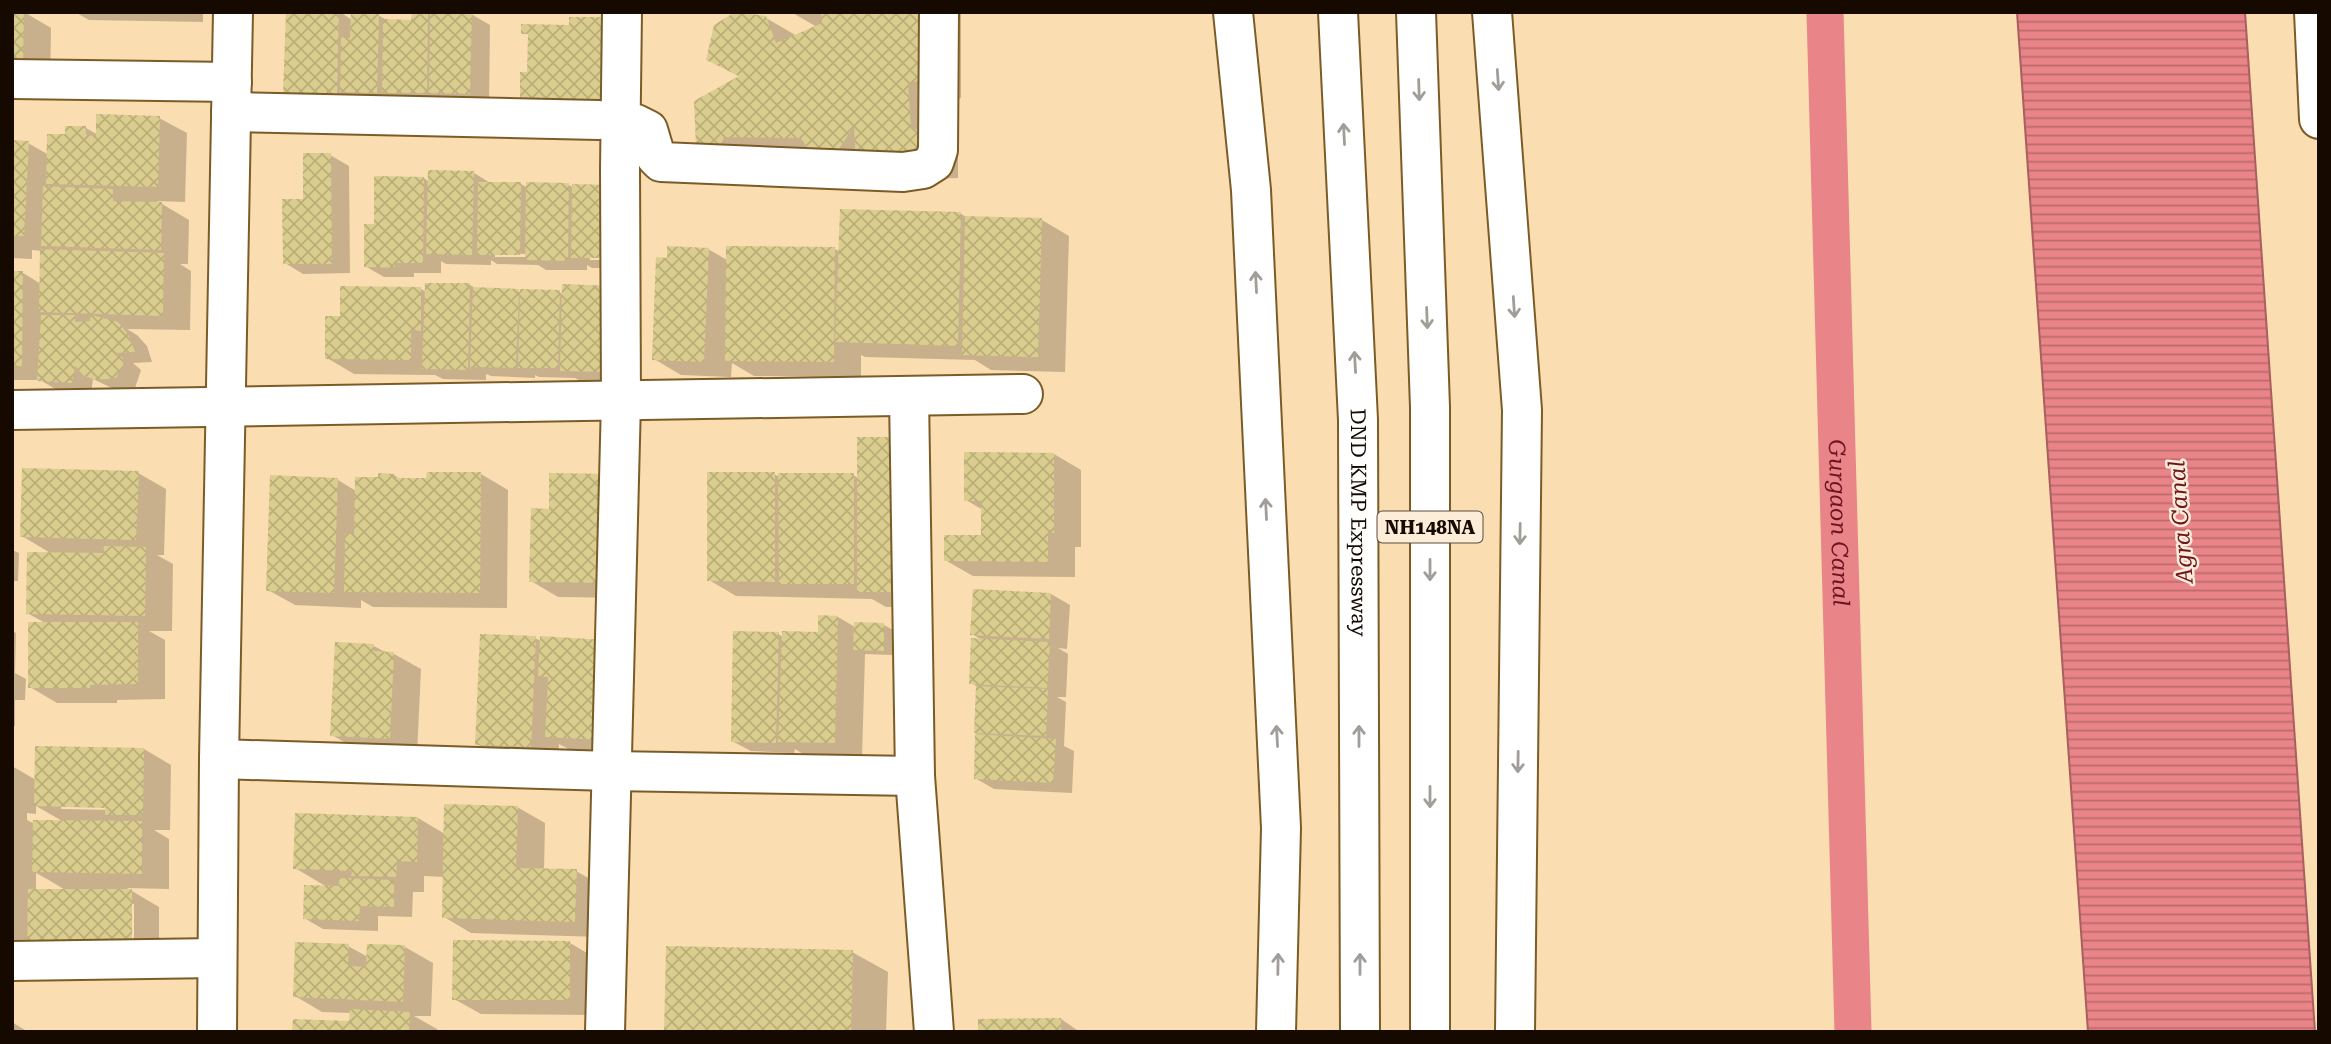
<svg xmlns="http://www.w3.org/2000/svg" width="2331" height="1044" font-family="'Roboto Serif',serif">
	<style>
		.water { fill: url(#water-rules); stroke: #a95f5f; stroke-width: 2 }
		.shadow { fill: #0003; fill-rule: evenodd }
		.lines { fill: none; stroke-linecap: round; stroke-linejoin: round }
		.canal { stroke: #e98488; stroke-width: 37 }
		.building { fill: url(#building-cross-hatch) }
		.minor-casing { stroke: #7c5c26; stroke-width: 42 }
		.highway-casing { stroke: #7c5c26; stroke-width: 42 }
		.minor { stroke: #fff; stroke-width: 38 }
		.highway { stroke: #fff; stroke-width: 38 }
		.oneway { stroke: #a19d99 }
		.labels { text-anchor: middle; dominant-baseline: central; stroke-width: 5; stroke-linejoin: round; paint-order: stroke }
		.shield { fill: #fbedd7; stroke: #5a4d40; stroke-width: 2 }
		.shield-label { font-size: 19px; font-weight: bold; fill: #150900 }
		.street-label { font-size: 21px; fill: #150900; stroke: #fbedd7 }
		.water-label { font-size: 23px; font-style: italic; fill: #6e1322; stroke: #fbedd7 }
	</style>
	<defs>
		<pattern id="water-rules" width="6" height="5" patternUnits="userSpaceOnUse" patternTransform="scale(1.75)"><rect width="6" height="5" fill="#e98488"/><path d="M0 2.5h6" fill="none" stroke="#bc6a6d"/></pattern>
		<pattern id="building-cross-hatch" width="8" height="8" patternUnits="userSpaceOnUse" patternTransform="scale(1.75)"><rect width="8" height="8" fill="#dacd8e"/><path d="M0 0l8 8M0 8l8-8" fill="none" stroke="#baaf79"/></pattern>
	</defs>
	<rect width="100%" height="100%" fill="#faddb1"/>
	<!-- water -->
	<polygon class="water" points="2017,12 2245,12 2315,1032 2088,1032"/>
	<!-- shadow -->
	<g class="shadow">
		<polygon points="12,12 37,12 24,12 51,28 50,84 12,84"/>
		<polygon points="75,12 203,12 203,22 89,20"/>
		<polygon points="287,12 340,12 352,20 378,15 388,21 413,21 413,12 471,14 490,25 489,103 304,104"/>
		<polygon points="791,12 961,12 961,98 943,104 946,145 958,152 958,178 893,180 698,146 740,77 708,59 766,18 797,36 817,27"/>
		<polygon points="159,118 187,133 185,202 157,201 189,220 188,264 180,264 191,271 190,330 127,329 137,335 147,346 152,362 133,363 141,370 135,388 116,390 93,379 91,393 57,390 40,380 12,380 12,273 23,273 41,284 42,251 32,250 32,259 12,258 12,142 28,143 49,155 66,136 86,128 98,135"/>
		<polygon points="330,155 349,166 350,273 303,274 285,263"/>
		<path d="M474,173l18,11h29l7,4 41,-3 5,3 58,80h-40l-5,-3v5h-41l-8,-5 -41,-1 -6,-4v5l-45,-1 -5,-3v12h-27v4h-30l-19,-11 10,-40 49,-48 5,4zM495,253l34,1v3h-34zM590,256l33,4h-33z"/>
		<polygon points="961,214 968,218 1042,220 1069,236 1065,372 991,370 975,360 865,357 861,355 861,377 754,376 732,363 731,377 681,375 654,359 669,260 708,249 727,260 835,249 840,252"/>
		<polygon points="470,285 477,289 518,291 522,293 559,292 563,294 629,382 580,381 575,378 539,377 535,375 535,378 491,376 486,374 486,380 443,379 435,375 354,374 327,358 341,318 421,289 426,292"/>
		<polygon points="1054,454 1081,470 1081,547 1075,547 1075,577 973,576 945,560 983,537 983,510 966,500"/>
		<polygon points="138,473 166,489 164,555 157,555 173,564 172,631 149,631 165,640 165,699 117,700 117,703 57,703 30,687 47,624 27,613 52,554 22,536"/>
		<polygon points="481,474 508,490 507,608 373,607 361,600 361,608 295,605 268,590 272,477 338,480 356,491 380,479 394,475 401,480 428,480"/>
		<polygon points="774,474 780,477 853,475 858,478 928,607 886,607 872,599 736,596 709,580"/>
		<polygon points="550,510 633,598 558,597 531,581"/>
		<polygon points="12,550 19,553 18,581 12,581"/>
		<polygon points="1051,594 1070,605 1067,649 1058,648 1068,654 1066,697 1057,697 1066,702 1064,746 1074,751 1072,793 994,789 975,778 978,687 971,683 982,640 972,634"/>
		<polygon points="838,617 855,627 884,625 893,630 892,655 865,654 862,758 808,757 795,749 794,753 751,751 732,741 778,634 783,637 820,634"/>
		<polygon points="12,631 16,633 15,673 26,679 25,700 15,700 15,726 12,726"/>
		<polygon points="535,638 541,641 627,755 574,752 559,744 558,762 505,760 477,744"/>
		<polygon points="374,646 387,653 394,654 421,669 417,754 360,751 332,735"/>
		<path d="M144,749l27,16 -1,65h-16l15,9v50l-42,-1 32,19v62l-147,1v-204l24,14zM61,805l53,1v4l-53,-1zM36,806l28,16 -29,2 -8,-4v-7l9,1zM36,873l11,6 20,12 -31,-1zM131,904h3v59h-4z"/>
		<polygon points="517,807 545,823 544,870 576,871 604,887 602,937 471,933 444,917 444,877 424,876 424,892 413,892 412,917 378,916 378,931 323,929 304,918 327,887 295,868 296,815 418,818 445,834"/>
		<polygon points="570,943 597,959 597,1015 481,1014 454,999"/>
		<polygon points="348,946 368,957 368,946 405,947 433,963 431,1016 414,1016 437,1029 437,1032 294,1032 351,1023 351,1013 322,1012 295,996"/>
		<polygon points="852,952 888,972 886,1032 666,1032"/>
		<polygon points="1061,1019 1080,1032 979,1032"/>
		<polygon points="12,1022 25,1030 25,1032 12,1032"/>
	</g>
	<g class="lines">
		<!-- canal -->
		<path class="canal" id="s1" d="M1825,12l28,1020"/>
	</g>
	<!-- building -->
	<g class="building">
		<polygon points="12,12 24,12 23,69 12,69"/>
		<polygon points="286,12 339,12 337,96 283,94"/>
		<polygon points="412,12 428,12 427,93 382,93 383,19 411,20"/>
		<polygon points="430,12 472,13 470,94 429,93"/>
		<polygon points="735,12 766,16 776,43 822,23 821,12 927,12 926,78 908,84 911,129 923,130 923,158 856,161 854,126 837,152 810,152 801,138 724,137 720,146 696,147 694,101 739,76 706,60 714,25"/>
		<polygon points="351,13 379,14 377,93 340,92 341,37 350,38"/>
		<polygon points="569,17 613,17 612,109 520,107 520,72 527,72 528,34 521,34 521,24 569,25"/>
		<polygon points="96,114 160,116 158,187 46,184 47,134 65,134 65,126 86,126 86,135 96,136"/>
		<polygon points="12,140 29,141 24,236 12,236"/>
		<polygon points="303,153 331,153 332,264 283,264 282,199 303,199"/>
		<polygon points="428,170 474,171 472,255 426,254"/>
		<polygon points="374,176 424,177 423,263 395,263 395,268 364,267 364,224 374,224"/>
		<polygon points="478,182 521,182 520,255 477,255"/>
		<polygon points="526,182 569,183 568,261 525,260"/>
		<polygon points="572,184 615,185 614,258 571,258"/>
		<polygon points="43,186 113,189 113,201 162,202 161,250 41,246"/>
		<polygon points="840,209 961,212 958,346 835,342"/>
		<polygon points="965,216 1042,218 1038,357 962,355"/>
		<polygon points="667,246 709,248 704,362 652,360 656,257 667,258"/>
		<polygon points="726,246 835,247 834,362 725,361"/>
		<polygon points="40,249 164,253 163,316 39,312"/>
		<polygon points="12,271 23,271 22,366 12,366"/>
		<polygon points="425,283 470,283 468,370 422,369"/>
		<polygon points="562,284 612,286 610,372 560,371"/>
		<polygon points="340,286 421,287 421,331 411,330 411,360 325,359 325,316 340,316"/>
		<polygon points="473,287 519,289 516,368 470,367"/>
		<polygon points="520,289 560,290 558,368 518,368"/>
		<polygon points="41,315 75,315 75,322 90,321 91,315 118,322 128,334 135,352 117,353 123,358 123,365 116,378 96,380 84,376 75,366 72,383 37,381"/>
		<rect x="857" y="437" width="44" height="155"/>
		<polygon points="964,452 1054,453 1054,533 1048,532 1048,562 944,561 944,535 981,535 981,501 964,501"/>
		<polygon points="22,468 139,471 136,540 20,537"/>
		<polygon points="427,472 481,472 480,593 344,592 345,534 354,534 355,477 378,477 378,473 394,474 394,478 426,478"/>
		<polygon points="707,472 775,472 775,582 707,581"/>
		<polygon points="549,473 609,474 606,583 529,582 531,508 549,509"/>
		<polygon points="778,473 854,473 854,584 779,584"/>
		<polygon points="270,475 338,478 334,593 266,591"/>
		<polygon points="104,546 146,547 145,616 26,614 27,552 103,553"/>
		<polygon points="973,589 1051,593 1049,639 970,635"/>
		<polygon points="818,615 838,616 835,743 778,742 782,631 818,632"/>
		<polygon points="28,622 138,622 138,684 90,685 90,688 28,688"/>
		<polygon points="854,622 884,623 884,651 853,650"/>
		<polygon points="733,631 779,632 776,743 731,742"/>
		<polygon points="480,634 536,636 531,747 475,745"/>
		<polygon points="540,636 606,640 600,740 545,737 548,677 538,676"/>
		<polygon points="971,638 1050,642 1047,688 969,684"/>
		<polygon points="335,642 374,644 374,651 394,652 390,739 330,736"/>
		<polygon points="976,686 1048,689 1046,736 974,733"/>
		<polygon points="975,734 1056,739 1053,783 974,779"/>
		<polygon points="35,746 144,748 143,815 105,815 105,808 34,806"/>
		<polygon points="444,804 518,806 516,868 577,869 575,922 442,918"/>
		<polygon points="295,813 418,817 417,862 397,861 396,877 351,876 352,871 293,869"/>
		<polygon points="33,820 142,821 142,874 32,872"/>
		<polygon points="339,878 394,880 394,907 360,906 359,921 303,919 304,885 339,886"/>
		<polygon points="28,889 132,889 132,954 27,954"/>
		<polygon points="453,940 570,941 570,1000 452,1000"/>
		<polygon points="295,942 349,944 348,966 366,967 367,944 405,945 403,1002 293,997"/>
		<polygon points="666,946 853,950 851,1032 664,1032"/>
		<polygon points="350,1009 410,1012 409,1032 292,1032 293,1019 349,1021"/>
		<polygon points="1061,1018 1061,1032 978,1032 978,1019"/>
	</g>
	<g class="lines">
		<defs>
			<g id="minor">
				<polyline points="1233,12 1251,190 1281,828 1276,1032"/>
				<polyline points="1492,12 1522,410 1515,1032"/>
				<polyline points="2314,12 2319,119"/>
				<polyline points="12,79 232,82"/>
				<polyline points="231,112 599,120"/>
				<polyline points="620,123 636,124 648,130 656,157 661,162 903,172 923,169 934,162 938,150 939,12"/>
				<polyline points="909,396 915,776 934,1032"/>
				<polyline points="12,410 1023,394"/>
				<polyline points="219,759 610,771 915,776"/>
				<polyline points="12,961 217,958"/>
				<polyline points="217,1032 219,759 233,12"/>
				<polyline points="605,1032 621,401 620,168 622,12"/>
			</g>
			<g id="highway">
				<path id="s2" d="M1338,12l20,408 2,612"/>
				<polyline points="1416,12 1430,407 1430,1032"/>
			</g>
		</defs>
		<!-- minor casing -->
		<use href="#minor" class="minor-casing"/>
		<!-- highway casing -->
		<use href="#highway" class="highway-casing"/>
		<!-- minor -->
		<use href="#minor" class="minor"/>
		<!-- highway -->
		<use href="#highway" class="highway"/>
	</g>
	<!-- one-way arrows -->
	<defs><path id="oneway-shaft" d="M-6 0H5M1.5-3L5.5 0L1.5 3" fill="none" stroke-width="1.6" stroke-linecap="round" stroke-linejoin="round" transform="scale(1.75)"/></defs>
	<g class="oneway">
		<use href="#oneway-shaft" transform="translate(1498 80) rotate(86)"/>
		<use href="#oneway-shaft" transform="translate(1419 90) rotate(88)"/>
		<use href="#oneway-shaft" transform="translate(1344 134) rotate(-93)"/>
		<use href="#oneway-shaft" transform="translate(1256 282) rotate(-93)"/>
		<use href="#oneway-shaft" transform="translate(1514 307) rotate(86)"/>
		<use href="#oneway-shaft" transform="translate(1427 318) rotate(88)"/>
		<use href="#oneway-shaft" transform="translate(1355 362) rotate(-93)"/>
		<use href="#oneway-shaft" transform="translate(1266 509) rotate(-93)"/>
		<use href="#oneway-shaft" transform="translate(1520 534) rotate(91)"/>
		<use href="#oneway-shaft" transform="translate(1430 570) rotate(90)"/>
		<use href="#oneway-shaft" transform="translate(1277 736) rotate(-93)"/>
		<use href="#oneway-shaft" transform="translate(1359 736) rotate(-90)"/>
		<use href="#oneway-shaft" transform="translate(1518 762) rotate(91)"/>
		<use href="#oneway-shaft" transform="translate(1430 797) rotate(90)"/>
		<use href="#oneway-shaft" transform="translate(1278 964) rotate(-89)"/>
		<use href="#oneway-shaft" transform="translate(1360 964) rotate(-90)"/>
	</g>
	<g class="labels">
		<!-- shield labels -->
		<rect class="shield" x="1377.5" y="511.5" width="105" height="31" rx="5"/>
		<g class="shield-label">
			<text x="1430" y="527">NH148NA</text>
		</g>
		<!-- street labels -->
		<g class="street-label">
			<text stroke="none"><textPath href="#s2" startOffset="511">DND KMP Expressway</textPath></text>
		</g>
		<!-- water labels -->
		<g class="water-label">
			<text stroke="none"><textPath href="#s1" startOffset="511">Gurgaon Canal</textPath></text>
			<text transform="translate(2181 522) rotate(-94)">Agra Canal</text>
		</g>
	</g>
	<!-- border -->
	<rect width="2331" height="1044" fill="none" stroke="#150900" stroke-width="28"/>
</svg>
